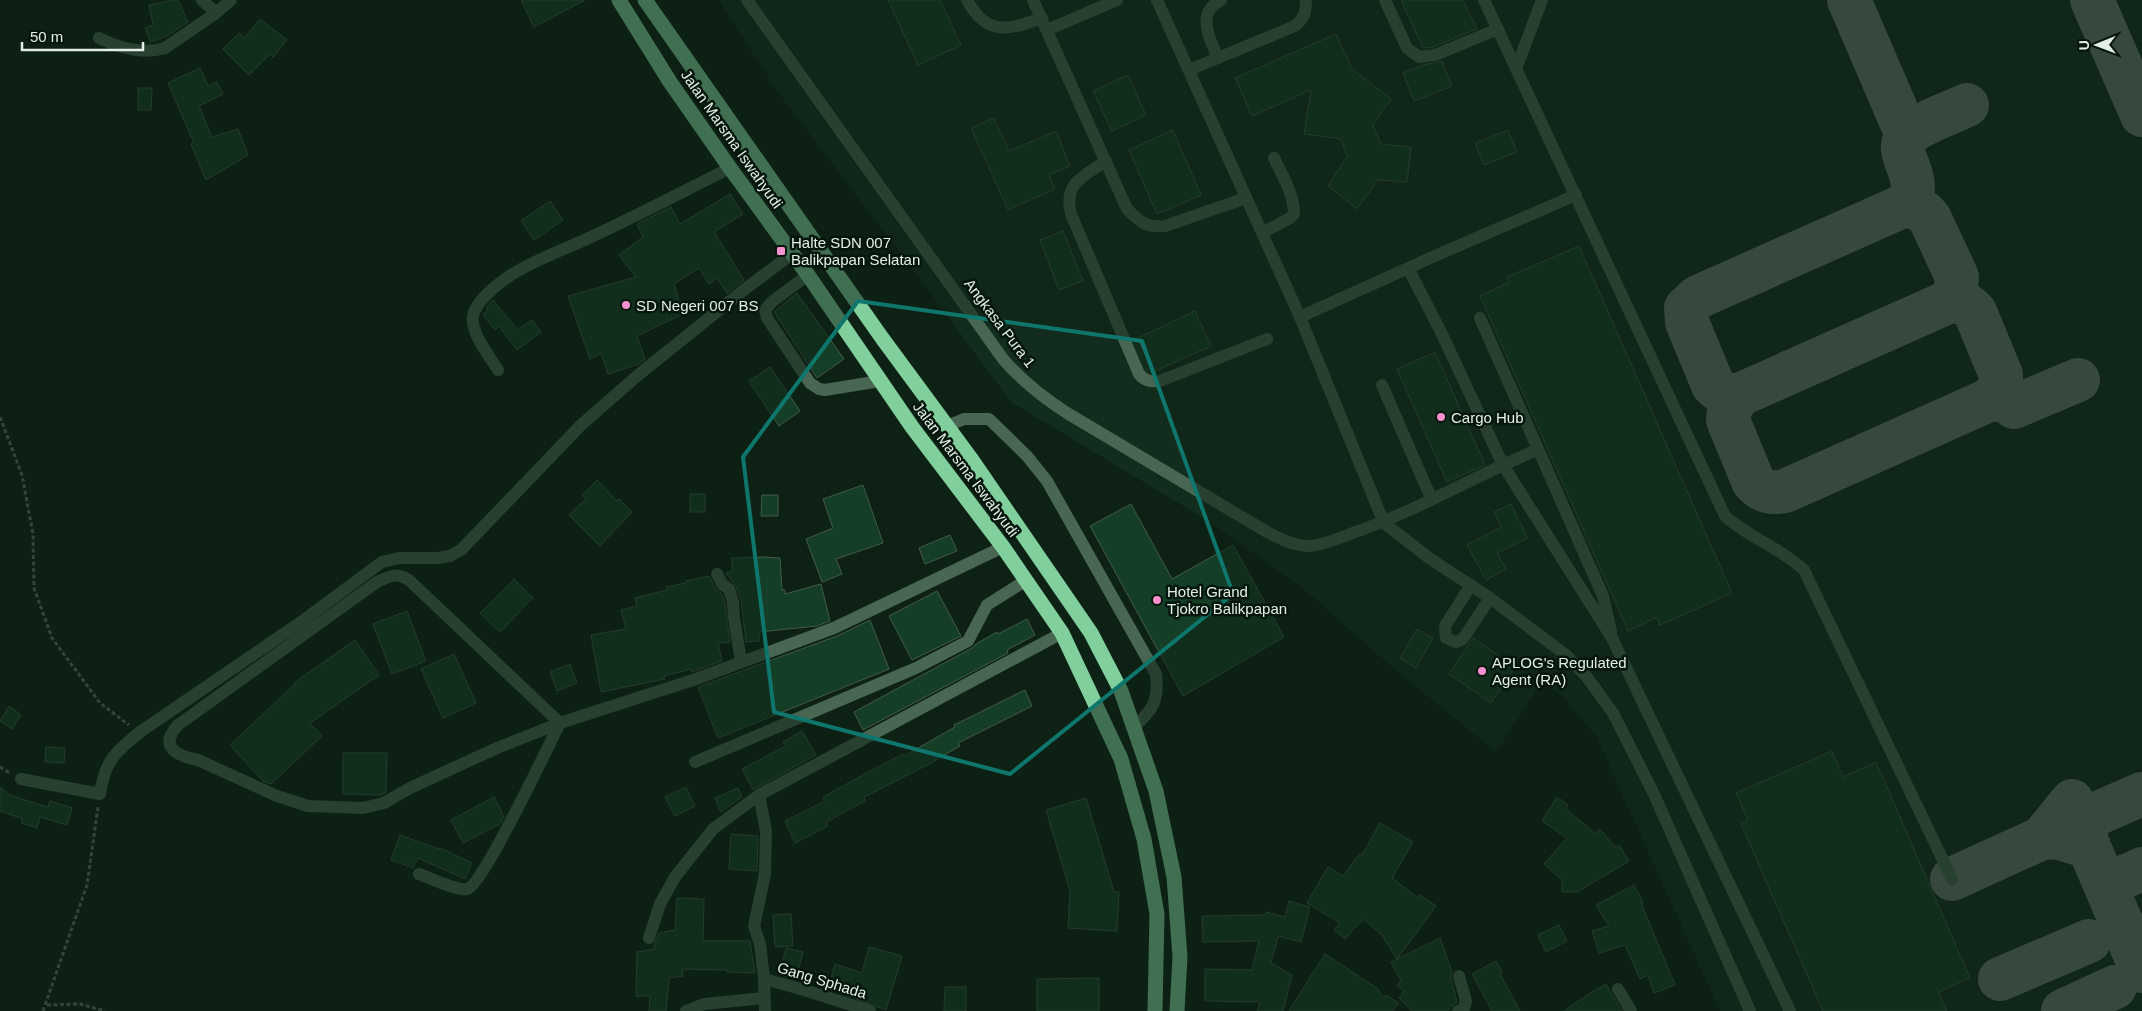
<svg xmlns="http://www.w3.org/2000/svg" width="2142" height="1011" font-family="Arial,sans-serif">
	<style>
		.built { fill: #122d1d }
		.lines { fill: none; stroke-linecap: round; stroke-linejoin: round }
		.taxiway { stroke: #6a7b70; stroke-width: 44 }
		.building { fill: #143e25; stroke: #445a4b }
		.path { stroke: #617267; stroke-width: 3; stroke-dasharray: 4 2.5; stroke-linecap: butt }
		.minor { stroke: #486652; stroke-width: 12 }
		.highway { stroke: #81cf9d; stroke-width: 15 }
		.marked { fill: none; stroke: #0f766e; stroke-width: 4; stroke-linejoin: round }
		.poi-dot { fill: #f690d0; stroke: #05170c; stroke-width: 2 }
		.labels { text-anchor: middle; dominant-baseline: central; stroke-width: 5; stroke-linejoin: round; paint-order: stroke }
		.street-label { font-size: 15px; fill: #e3efe6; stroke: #05170c }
		.poi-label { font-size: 15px; fill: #e3efe6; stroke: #05170c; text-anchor: start }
	</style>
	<rect width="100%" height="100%" fill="#0d2114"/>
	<!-- built -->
	<polygon class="built" points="719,0 2142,0 2142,1011 1720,1011 1596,736 1563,697 1542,681 1496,752 1392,667 1304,589 1205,519 1011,402 916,274 775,88"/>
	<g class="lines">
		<!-- taxiway -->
		<g class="taxiway">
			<polyline points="1849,0 1907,135"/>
			<polyline points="2092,0 2142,115"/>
			<path d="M1903,206c28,-24 -14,-52 5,-71 10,-11 45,-23 59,-30"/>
			<path d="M1739,395c-12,0 -17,-1 -26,-10l-26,-63 -1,-14 12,-11 205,-91c13,1 20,3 27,13l27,58 -2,17 -7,8"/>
			<path d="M1989,400c9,-8 12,-14 12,-25l-26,-63c-8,-9 -15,-11 -27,-10l-209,93 -10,15 -1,10 25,61c9,11 18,13 32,10l204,-91c11,-1 17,0 25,7l64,-27"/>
			<polyline points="2080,821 2142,794"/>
			<polyline points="2089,847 2056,837 2042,838 2072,801 2089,847 2142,971"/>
			<polyline points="1952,879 2042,838"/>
			<polyline points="2106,885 2142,869"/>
			<polyline points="2000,979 2089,941"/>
			<polyline points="2063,1011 2115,987"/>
		</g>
	</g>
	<!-- building -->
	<g class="building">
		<polygon points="174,0 178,0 188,22 169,35 151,42 145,28 153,25 149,5"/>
		<polygon points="521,0 585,0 534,27"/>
		<polygon points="888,0 940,0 961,45 918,65"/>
		<polygon points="1401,0 1463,0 1477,29 1433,47 1423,48"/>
		<polygon points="260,19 287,40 273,57 270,54 249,75 223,49 239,33 244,38"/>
		<polygon points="1336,34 1352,69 1391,99 1373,125 1381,144 1411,147 1407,182 1378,180 1357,209 1328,186 1347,156 1341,139 1304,134 1311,90 1252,116 1235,78"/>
		<polygon points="1442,61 1452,86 1414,101 1403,73 1423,65"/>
		<polygon points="200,68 208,86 217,82 223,94 199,106 212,137 238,129 248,155 206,180 191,144 194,143 168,83"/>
		<polygon points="1128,75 1146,115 1112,131 1093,91"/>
		<polygon points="138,88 152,88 151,110 138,110"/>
		<polygon points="994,118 1009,151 1056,131 1070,166 1049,175 1055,189 1008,210 971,128"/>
		<polygon points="1173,130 1201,195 1157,214 1129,150"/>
		<polygon points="1508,130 1517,152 1484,165 1475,143"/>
		<polygon points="730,194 743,214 714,232 744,280 727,293 717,278 709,284 699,268 674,284 683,314 637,336 645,359 639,364 608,374 601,353 590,359 568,296 636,277 619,255 643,237 637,224 671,207 680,224"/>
		<polygon points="550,201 563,220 534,240 521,221"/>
		<polygon points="1063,231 1083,281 1059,290 1040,240"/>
		<polygon points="1579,246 1732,593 1660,625 1657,617 1628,631 1480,296 1510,282 1507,277"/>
		<polygon points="797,293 844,359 817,378 774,312"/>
		<polygon points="493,300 518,330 532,320 541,332 517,350 499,326 495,330 483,315 488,310 486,308"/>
		<polygon points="1195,311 1211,346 1153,372 1138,338"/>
		<polygon points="1435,352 1485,465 1447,482 1397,369"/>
		<polygon points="770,367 800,411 779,426 749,381"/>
		<polygon points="597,480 617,501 619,499 632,512 600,546 569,515 586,499 582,495"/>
		<polygon points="863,485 883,543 836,559 842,574 822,582 806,539 833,528 823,499"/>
		<rect x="690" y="494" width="15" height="18"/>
		<polygon points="762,495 778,495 778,516 761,516"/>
		<polygon points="1131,504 1172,579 1233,545 1284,637 1183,696 1090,526"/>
		<polygon points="1511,504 1528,538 1497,553 1506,569 1486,580 1467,545 1501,527 1494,512"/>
		<polygon points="950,535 957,551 925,564 919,548"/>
		<polygon points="764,557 780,558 782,590 785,590 785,594 821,584 830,621 817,626 759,632 759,641 746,642 741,600 736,586 726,573 732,572 732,558"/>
		<polygon points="709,576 715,588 722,594 725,603 730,642 718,643 722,661 692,672 691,669 664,676 665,679 601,692 591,635 626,629 621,610 637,606 635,598 667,590 666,587 686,583 686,581"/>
		<polygon points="514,579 533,598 500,632 480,613"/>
		<polygon points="937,591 961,636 912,660 889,616"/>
		<polygon points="407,611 426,661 392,674 373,624"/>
		<polygon points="1027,619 1035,635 1007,650 1008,653 863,730 854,712 972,648 976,644 997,632 998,634"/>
		<polygon points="870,620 889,669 718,738 698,687 837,636"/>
		<polygon points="1417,629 1433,638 1416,668 1400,658"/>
		<polygon points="1473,638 1515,667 1491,703 1449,674"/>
		<polygon points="355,640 379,675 310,723 322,736 271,784 263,781 230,745 295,684 294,683"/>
		<polygon points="454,654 476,703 443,718 421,669"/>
		<polygon points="570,664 577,683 557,691 550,672"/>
		<polygon points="1025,690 1032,706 958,743 960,746 929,764 864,797 865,801 826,822 828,826 795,843 785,821 825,801 823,797 874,769 903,754 904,756 955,727 954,725"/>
		<polygon points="9,706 21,715 12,729 0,721"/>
		<polygon points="802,731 816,755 753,790 742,769 786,746 783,742"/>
		<polygon points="46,747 65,748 64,763 45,762"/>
		<polygon points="1832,751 1843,777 1876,762 1970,978 1938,992 1947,1011 1823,1011 1741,824 1748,820 1736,793"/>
		<polygon points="343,753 387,753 386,792 381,795 343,794"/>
		<polygon points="0,787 10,795 28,801 48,807 50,801 72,808 67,825 40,817 37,828 21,823 23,819 0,811"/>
		<polygon points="686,787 695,806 675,816 665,797"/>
		<polygon points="738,788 742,797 721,812 715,798"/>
		<polygon points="494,797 504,817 500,824 463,843 451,820"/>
		<polygon points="1557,797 1568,805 1566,809 1595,833 1600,829 1615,847 1619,845 1629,861 1577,892 1562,892 1562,880 1544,864 1567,838 1542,821"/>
		<polygon points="1086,798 1114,892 1119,892 1117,931 1068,928 1070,891 1046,810"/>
		<polygon points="1380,823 1413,842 1392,878 1418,898 1420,895 1436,906 1397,959 1381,934 1363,919 1345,939 1334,930 1340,923 1307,903 1328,867 1343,876 1360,853 1362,855"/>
		<polygon points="731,834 758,836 757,871 729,869"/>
		<polygon points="400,835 439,849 440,848 472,863 465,879 418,858 413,868 391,860"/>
		<polygon points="1634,885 1643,902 1641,903 1675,985 1654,993 1648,975 1640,979 1625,945 1599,953 1592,931 1609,926 1596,905"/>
		<polygon points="677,898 704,899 703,941 750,941 755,973 727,972 727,970 682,969 683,976 669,978 666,1011 649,1011 650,996 636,996 637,952 654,949 654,945 659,933 675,930"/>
		<polygon points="1289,901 1310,907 1301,942 1278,936 1271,963 1292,975 1283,1011 1257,1011 1260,1002 1205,1001 1205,969 1252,970 1259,941 1203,942 1202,916 1266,915 1266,912 1285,917"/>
		<polygon points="791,914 793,946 775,947 773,915"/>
		<polygon points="1559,925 1567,941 1546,952 1538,935"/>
		<polygon points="1440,938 1452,972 1451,978 1457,1002 1447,1011 1412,1011 1399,998 1404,991 1397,985 1401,981 1391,962"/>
		<polygon points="869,947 902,956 886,1010 828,989 835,964 862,973"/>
		<polygon points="786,948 803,952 796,979 779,975"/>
		<polygon points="1325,954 1378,989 1383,998 1386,995 1399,1003 1392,1011 1289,1011"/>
		<polygon points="1496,961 1502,973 1500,974 1520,1011 1492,1011 1472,974"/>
		<polygon points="1099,978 1099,1011 1037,1011 1037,979"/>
		<polygon points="1606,984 1622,1011 1564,1011 1589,994"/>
		<polygon points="945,987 966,987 966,1011 944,1011"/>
	</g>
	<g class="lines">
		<!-- path -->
		<g class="path">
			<polyline points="0,417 22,475 33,534 34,588 52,638 100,703 129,725"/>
			<polyline points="0,767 10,773"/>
			<polyline points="47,1005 80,1004 105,1011"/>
			<polyline points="43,1011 87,885 98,807"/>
		</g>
		<!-- minor -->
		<g class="minor">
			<polyline points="202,0 216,13 231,0"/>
			<path d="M747,0l256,359c19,22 39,38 64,54l200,119c13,7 27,14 43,14 13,-1 27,-7 40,-12 53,-18 102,-45 153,-69l109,173 178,373"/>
			<path d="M967,0c20,37 41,30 75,18"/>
			<path d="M1033,0l94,209c13,13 19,19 38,17l81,-28"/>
			<polyline points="1157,0 1300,317 1384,523 1429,558 1490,598 1566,655 1586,676 1613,713 1653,792 1750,1011"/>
			<polyline points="1385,0 1407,48 1419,57 1435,55 1498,29"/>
			<path d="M1484,0l241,516c24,22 56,32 79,54l148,309"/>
			<polyline points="1047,30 1117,0"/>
			<path d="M99,38c20,10 43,17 66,10l51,-35"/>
			<path d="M1218,58c-6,-14 -18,-37 -7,-50 2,-3 7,-6 10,-8"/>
			<polyline points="1516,69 1542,0"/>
			<path d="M1189,70l106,-44c9,-7 11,-14 11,-26"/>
			<path d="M1106,161c-22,15 -43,22 -35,53l68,160c6,7 11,8 21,7l107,-42"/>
			<path d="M1262,233l28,-15 4,-4c0,-20 -12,-39 -20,-56"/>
			<polyline points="1408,268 1441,332 1503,465 1536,450"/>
			<polyline points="808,275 773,301 765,310 767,318 810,383 819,389 825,390 880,381"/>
			<polyline points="1300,317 1437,255 1576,195"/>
			<polyline points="1480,318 1603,596 1611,631"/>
			<path d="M498,370c-8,-13 -28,-38 -25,-54 2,-13 21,-29 32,-37 26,-18 59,-29 88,-43 46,-21 91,-45 137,-68"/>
			<polyline points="1382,385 1431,498"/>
			<path d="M947,426l17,-7h25l38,37 20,25 109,193c3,27 -3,36 -22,53"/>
			<polyline points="717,574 722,584 729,589 733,602 734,617 741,662"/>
			<polyline points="1471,585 1445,626 1446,638 1456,642 1463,639 1490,598"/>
			<path d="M560,723l-151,-143c-13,-8 -19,-4 -32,2l-199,143c-20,22 -1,31 20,35l79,36 31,10 55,2 21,-5 26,-15 87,-40 63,-25 136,-44 138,-51 169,-81"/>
			<polyline points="695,762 916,668 968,641 987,605 1025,581"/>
			<path d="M21,779l79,15c5,-33 14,-41 40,-62l161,-110 81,-60 17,-4h39l12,-2 11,-6 120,-125 56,-49 108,-87 47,-35"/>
			<polyline points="759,795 766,831 765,874 754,926 760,944 764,979 765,1011"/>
			<path d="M419,874c11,4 38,17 48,15 16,-4 81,-143 93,-166"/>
			<polyline points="649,938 660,904 675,877 713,829 759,795 1062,633"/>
			<polyline points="764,979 801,989 870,1011"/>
			<polyline points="1618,989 1631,1011"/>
			<polyline points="686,1011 704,1004 764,998"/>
			<polyline points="1458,1011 1464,1008 1466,1001 1459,976"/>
		</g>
		<!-- highway -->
		<g class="highway">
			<polyline points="619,0 670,82 730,168 808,275 912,427 1003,547 1062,633 1121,759 1144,839 1157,914 1155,1011"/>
			<polyline points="645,0 882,338 972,460 1091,633 1121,691 1156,791 1174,877 1180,957 1177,1011"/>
		</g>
	</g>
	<!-- marked area -->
	<path d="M0 0H2142V1011H0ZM858,301l284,40 91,253 -223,180 -236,-62 -31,-255z" fill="#0d2114" fill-opacity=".55" fill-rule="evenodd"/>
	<path class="marked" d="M858,301l284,40 91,253 -223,180 -236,-62 -31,-255z"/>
	<!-- markers -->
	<g class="poi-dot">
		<rect x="776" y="246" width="10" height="10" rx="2.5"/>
		<circle cx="626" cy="305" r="5"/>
		<circle cx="1441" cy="417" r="5"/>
		<circle cx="1157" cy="600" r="5"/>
		<circle cx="1482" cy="671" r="5"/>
	</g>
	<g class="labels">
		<!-- street labels -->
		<g class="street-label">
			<text transform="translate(732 139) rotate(55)">Jalan Marsma Iswahyudi</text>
			<text transform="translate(1000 323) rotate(53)">Angkasa Pura 1</text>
			<text transform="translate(966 469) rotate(53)">Jalan Marsma Iswahyudi</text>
			<text transform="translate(822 980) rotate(17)">Gang Sphada</text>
		</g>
		<!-- poi labels -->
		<g class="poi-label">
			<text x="791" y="242">Halte SDN 007<tspan x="791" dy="17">Balikpapan Selatan</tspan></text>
			<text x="636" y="305">SD Negeri 007 BS</text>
			<text x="1451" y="417">Cargo Hub</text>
			<text x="1167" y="591">Hotel Grand<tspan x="1167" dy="17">Tjokro Balikpapan</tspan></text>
			<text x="1492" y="662">APLOG's Regulated<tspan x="1492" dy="17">Agent (RA)</tspan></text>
		</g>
	</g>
	<!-- north arrow -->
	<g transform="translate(2097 45) rotate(269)" stroke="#05170c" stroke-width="4" paint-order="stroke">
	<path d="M0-4L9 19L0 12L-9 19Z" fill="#e3efe6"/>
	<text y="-8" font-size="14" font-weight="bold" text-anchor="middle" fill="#e3efe6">U</text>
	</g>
	<!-- scale -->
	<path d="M22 42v8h121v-8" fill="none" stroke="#e3efe6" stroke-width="2.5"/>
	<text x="30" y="42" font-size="15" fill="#e3efe6" stroke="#05170c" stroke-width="4" paint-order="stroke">50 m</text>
</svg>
